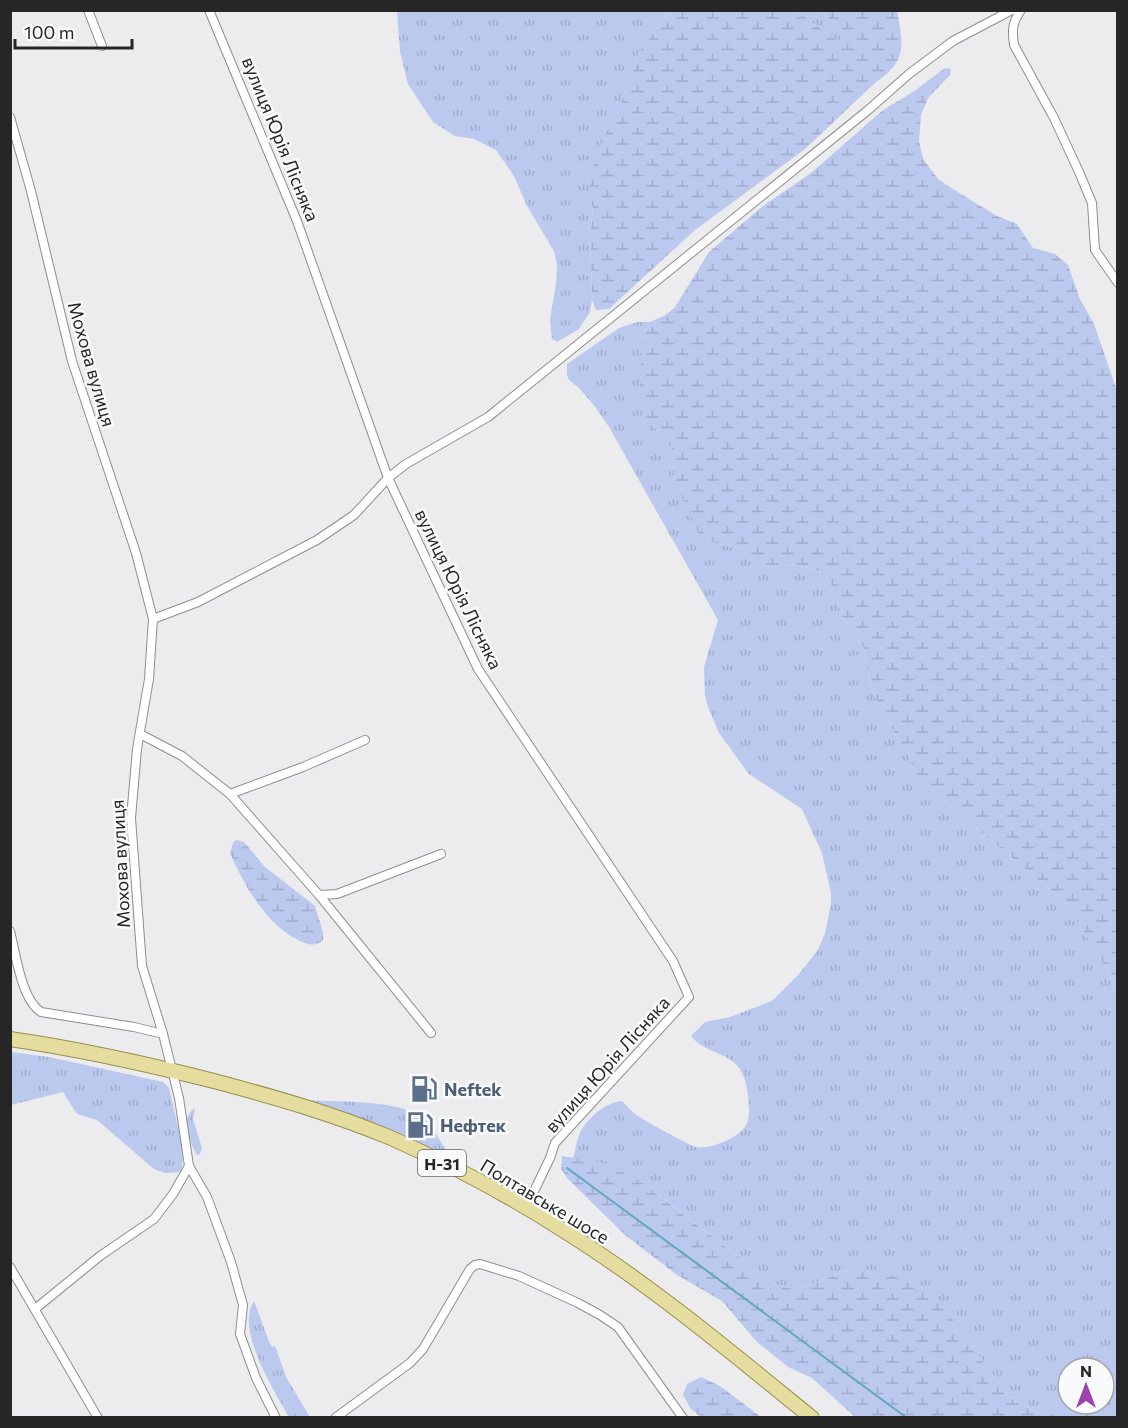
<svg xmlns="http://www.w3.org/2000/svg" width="1128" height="1428" font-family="Commissioner,sans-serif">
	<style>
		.grass { fill: url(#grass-tufts); fill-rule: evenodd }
		.wetland { fill: url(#wetland-marsh) }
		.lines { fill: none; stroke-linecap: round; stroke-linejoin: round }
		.stream { stroke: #61a7bf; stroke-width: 2 }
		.minor-casing { stroke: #8e8e90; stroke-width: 10 }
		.primary-casing { stroke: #978e4b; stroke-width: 16 }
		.minor { stroke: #fff; stroke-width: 8 }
		.primary { stroke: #e5dd9f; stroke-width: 14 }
		.labels { text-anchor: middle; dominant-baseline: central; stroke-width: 5; stroke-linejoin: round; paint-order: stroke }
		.shield { fill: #f9fafb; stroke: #656667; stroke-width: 1.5 }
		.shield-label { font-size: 16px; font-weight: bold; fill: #262627 }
		.street-label { font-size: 18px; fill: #262627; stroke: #f9fafb }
		.service-label { font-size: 18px; font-weight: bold; fill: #4e5e75; stroke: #f9fafb; text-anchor: start }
	</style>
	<defs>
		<pattern id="grass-tufts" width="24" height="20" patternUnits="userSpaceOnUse" patternTransform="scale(1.5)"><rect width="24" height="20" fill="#bbc9ee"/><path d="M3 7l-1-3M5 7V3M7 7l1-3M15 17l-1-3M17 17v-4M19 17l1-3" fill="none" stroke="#a1accc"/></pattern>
		<pattern id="wetland-marsh" width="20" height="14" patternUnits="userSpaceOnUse" patternTransform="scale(1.5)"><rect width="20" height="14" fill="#bbc9ee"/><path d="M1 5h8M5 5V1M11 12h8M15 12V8" fill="none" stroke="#a1accc"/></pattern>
	</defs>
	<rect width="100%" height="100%" fill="#ececee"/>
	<!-- grass -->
	<g class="grass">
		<polygon points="397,11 670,11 641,49 621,103 593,207 590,237 592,300 590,312 579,329 557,342 552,339 550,320 556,283 557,264 554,251 527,206 514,176 496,150 474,139 455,136 433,122 408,84 400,52"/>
		<polygon points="797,11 821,11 842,31 841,40 836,40"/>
		<path d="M637,322h13l-5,10 3,89 23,23 4,39 40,60 32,7 12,14 6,3 32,-2 19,5 10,7 7,11 9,28 22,33 7,37 9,23 28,46 7,18 30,29 122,102 50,83v430h-75l-1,-2 -34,-19 -5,-10 -14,-16 -19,-30 -121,-70 -52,20 -22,-6 -118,-91 -51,-30 -32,-4c2,-8 3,-16 6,-24 6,-15 26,-33 43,-34 4,4 8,9 13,13 5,4 55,32 61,33 14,3 46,-10 51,-24 5,-12 0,-45 -7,-54 -12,-17 -36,-16 -49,-33l14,-14 25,-5 42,-16 27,-27 19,-24 7,-17 6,-29v-11l-9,-40 -20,-44 -53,-35 -30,-41 -11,-26 -3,-11 -1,-29 14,-47 -109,-193 -16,-23 -15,-17 -9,-7 -2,-5v-11l52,-36zM1068,1368h36v36h-36z"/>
		<polygon points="11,1052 49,1057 163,1082 169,1088 183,1149 182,1168 179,1172 165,1173 154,1169 97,1120 77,1114 63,1092 11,1105"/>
		<path d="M301,1100c29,2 103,-1 124,19 11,12 19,30 28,43z"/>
		<path d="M195,1108l-2,11 9,29 -2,6 -3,1c-8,-13 -17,-38 -2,-47z"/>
		<path d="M254,1301l16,43 2,3 3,-1 12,33 23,38h-21c-15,-26 -54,-88 -35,-116z"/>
	</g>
	<!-- wetland -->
	<g class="wetland">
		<path d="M670,11h127l39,29h5l1,-9 -21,-20h76c6,32 11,50 -21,71l-71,67 -110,81 -86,79 -13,1 -4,-10 -2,-63 3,-30 -5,-9 7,-42 26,-53 20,-54z"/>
		<polygon points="945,68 951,69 950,75 928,98 921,115 919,141 923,159 938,179 948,186 997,216 1017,224 1033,248 1055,254 1068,265 1080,299 1094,324 1117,391 1117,987 1067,904 945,802 915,773 908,755 880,709 871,686 864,649 842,616 833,588 826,577 816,570 797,565 765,567 759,564 747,550 715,543 699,534 675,483 671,444 648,421 646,415 641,389 641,350 645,332 650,322 666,315 675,307 709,252 763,206 811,173 883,110 913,92"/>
		<path d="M236,840l8,2 21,25 50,39 8,26v8c-9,8 -16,4 -25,0 -33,-17 -54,-55 -68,-87l3,-10z"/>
		<polygon points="562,1156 605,1163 640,1181 774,1284 796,1290 848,1270 859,1268 883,1272 914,1285 932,1297 940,1304 969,1340 988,1370 1002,1386 1007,1396 1041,1415 1042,1417 855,1417 812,1378 788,1367 757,1342 722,1301 677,1275 625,1235 568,1179 561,1169"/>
		<polygon points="701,1377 720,1386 761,1417 701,1417 691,1409 683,1395 687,1384"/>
	</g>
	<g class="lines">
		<!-- stream -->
		<polyline class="stream" points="567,1168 907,1418"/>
		<defs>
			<g id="minor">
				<polyline points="88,10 102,46"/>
				<polyline points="209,10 297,221 388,478 478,669 673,961 689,997 555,1143 550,1158 526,1208"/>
				<path d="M1021,10c-9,13 -9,20 -7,35l40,73 25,54 13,31 3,47 23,33"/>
				<polyline points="10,117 31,191 72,361 136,553 153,619"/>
				<polyline points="140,734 182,756 230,794 319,895 431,1033"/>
				<polyline points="230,794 303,767 365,740"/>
				<polyline points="319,895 337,894 441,854"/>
				<path d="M10,931c6,23 11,68 31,81l93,15 29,7"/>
				<polyline points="10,1267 98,1418"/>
				<polyline points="35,1309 100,1256 154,1219 173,1194 189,1166"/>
				<polyline points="276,1418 256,1378 240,1334 243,1305 231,1262 207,1197 189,1166 179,1098 163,1034 142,966 131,818 137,749 149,679 153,619 198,602 317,540 354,515 388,478 406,464 488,417 867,111 909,74 953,41 1012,10"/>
				<polyline points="335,1418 410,1363 423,1349 470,1269 475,1265 480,1264 519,1276 578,1303 600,1315 618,1327 683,1418"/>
			</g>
			<path id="primary" d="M10,1039c69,10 137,25 204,42 60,16 120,33 177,57 59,26 117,57 172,92 88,55 168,122 249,188"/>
		</defs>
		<!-- minor casing -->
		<use href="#minor" class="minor-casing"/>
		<!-- primary casing -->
		<use href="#primary" class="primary-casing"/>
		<!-- minor -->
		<use href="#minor" class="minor"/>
		<!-- primary -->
		<use href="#primary" class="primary"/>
	</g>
	<!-- icons -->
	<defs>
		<symbol id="fuel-bare" viewBox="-9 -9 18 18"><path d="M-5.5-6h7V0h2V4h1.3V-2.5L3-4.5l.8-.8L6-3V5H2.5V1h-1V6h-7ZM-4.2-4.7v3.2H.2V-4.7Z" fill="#5c6f8a" stroke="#f9fafb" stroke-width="2.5" paint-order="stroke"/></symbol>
	</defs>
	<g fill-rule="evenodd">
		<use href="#fuel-bare" x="405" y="1070" width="38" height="38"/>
		<use href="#fuel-bare" x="401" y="1106" width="38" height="38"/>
	</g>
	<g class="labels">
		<!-- shield labels -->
		<rect class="shield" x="418" y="1150" width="48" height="26" rx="4.5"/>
		<g class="shield-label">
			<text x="442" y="1163">Н-31</text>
		</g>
		<!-- street labels -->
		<g class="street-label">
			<text transform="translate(281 139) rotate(68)">вулиця Юрія Лісняка</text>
			<text transform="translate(92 364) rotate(74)">Мохова вулиця</text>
			<text transform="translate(459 589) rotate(64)">вулиця Юрія Лісняка</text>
			<text transform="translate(120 864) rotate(-93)">Мохова вулиця</text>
			<text transform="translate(607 1064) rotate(-48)">вулиця Юрія Лісняка</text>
			<text transform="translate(545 1201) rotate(31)">Полтавське шосе</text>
		</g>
		<!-- service labels -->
		<g class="service-label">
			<text x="444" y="1089">Neftek</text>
			<text x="440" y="1125">Нефтек</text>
		</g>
	</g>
	<!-- border -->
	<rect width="1128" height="1428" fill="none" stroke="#262627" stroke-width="24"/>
	<!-- north arrow -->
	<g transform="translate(1086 1386)"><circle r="28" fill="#f9fafb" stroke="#a5a5a6" stroke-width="1.5"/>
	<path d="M0-4.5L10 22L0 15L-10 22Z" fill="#9c43b0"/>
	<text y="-9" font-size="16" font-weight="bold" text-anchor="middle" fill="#262627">N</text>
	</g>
	<!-- scale -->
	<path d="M15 39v9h117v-9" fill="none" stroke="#262627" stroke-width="3"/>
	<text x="24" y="39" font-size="18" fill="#262627" stroke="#f9fafb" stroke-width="4.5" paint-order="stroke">100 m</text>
</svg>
